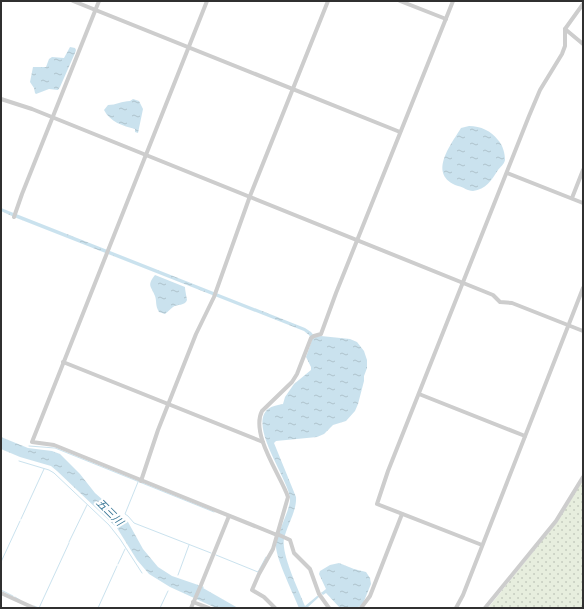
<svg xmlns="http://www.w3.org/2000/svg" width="584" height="609" font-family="'PT Sans','Noto Sans JP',sans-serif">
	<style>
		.grass { fill: url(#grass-dots) }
		.water { fill: url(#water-ripples) }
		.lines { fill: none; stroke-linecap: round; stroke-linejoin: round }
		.stream { stroke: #cae2ee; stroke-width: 1 }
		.minor { stroke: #cdcdcd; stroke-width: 4 }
		.labels { text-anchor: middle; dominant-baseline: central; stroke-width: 4; stroke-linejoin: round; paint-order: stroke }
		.water-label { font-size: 11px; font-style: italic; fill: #3a7897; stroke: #fff }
	</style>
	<defs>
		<pattern id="grass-dots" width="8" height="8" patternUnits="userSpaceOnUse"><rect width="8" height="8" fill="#e7eede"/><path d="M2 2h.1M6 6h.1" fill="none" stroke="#c6ccbf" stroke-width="1.8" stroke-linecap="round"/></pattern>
		<pattern id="water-ripples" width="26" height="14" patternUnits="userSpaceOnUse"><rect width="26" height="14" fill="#cae2ee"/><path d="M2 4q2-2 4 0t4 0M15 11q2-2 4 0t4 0" fill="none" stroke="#aec2cc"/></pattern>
	</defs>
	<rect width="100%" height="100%" fill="#fff"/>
	<!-- grass -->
	<polygon class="grass" points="583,480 583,608 488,608 557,522"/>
	<!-- water -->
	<g class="water">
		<polygon points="70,47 75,48 76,50 75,53 60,87 58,90 49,89 36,94 35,93 34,88 30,82 33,67 46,67 49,59 52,57 64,58"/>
		<path d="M133,99l6,2 4,8 -5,24 -3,-1v-3c-12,-3 -25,-7 -31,-19l4,-5c8,0 14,-4 22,-4z"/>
		<path d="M469,126c12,0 22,5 29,14 5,5 7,14 7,20 -1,5 -5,7 -7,10 -7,11 -12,19 -25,21 -6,0 -9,-4 -15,-5 -31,-11 -8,-40 3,-58z"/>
		<path d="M1,208l304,120 6,4 4,5 6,-1 29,3 7,3 7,9 3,9v8l-3,8v5l-6,23 -3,7 -9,10 -13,4 -9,9 -7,3 -41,4 -2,2 22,54c1,14 -9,28 -12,42 -3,15 15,52 21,67l12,-10h2v1l-12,11h-8c-5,-13 -24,-51 -23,-63 1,-13 15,-36 14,-47 -2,-20 -42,-72 -22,-89 4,-3 10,-4 15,-5l2,-7 9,-13 17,-14v-3l-5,-10 6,-17 -3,-5 -5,-4 -290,-114 -13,-6z"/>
		<path d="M155,275l30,12c0,3 2,12 2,13 -2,6 -10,4 -14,7 -3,2 -5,5 -8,7l-6,-2c-4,-7 -2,-10 -4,-16 -3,-9 -9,-10 0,-21z"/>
		<polygon points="1,437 28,448 52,451 60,454 80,474 95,493 128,522 143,549 158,567 172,576 204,587 203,588 238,608 216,608 170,587 149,574 137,560 117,528 57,471 51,466 20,457 1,449"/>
		<polygon points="339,563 354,569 366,572 370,578 371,584 362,606 354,608 340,608 326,593 323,595 321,593 326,589 319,574 320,571 330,565"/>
	</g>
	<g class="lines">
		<!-- stream -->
		<g class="stream">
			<polyline points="29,446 55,448 214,512"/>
			<polyline points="19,461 49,470 54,473 109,525 120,539 142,573"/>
			<polyline points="138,482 125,514 128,516 134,523 211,553"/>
			<polyline points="21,519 44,469"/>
			<polyline points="69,542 87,505"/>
			<polyline points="216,555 258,572 266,557"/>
			<polyline points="1,562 20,521"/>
			<polyline points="118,564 125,549"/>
			<polyline points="178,575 189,545"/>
			<polyline points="1,590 13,596"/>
			<polyline points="15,597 20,600"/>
			<polyline points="34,606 39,608 69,543"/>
			<polyline points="98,608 117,566"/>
			<polyline points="160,608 168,591"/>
		</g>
		<!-- minor -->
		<g class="minor">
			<polyline points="73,1 400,132"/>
			<polyline points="207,1 32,442 54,445 277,535"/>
			<polyline points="400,1 446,19"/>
			<polyline points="565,29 583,44"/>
			<polyline points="1,99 32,109 493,295 500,302 512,303 583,331"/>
			<polyline points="507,173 583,203"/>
			<polyline points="572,198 583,170"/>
			<polyline points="14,217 22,194 99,1"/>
			<polyline points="63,362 263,442"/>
			<polyline points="419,394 525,436"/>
			<polyline points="141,481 158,430 196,334 214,297 250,196 328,1"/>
			<polyline points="277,534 290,540 294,553 310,569 319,594 329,608"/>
			<polyline points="482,545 377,504 388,471 529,116 540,90 562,54 565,46 565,29 583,4"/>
			<polyline points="1,593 34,608"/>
			<polyline points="193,602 209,608"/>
			<polyline points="191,608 201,585 229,516"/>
			<path d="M275,608l-11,-11 -12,-7 7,-16 14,-25 15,-52c-7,-21 -38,-63 -26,-86l30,-29 5,-8 14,-36 3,-2 7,-2 15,-41 117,-292"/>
			<polyline points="361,608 370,596 402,514"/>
			<polyline points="456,608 463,595 583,288"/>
			<polyline points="485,608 556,521 583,477"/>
		</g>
	</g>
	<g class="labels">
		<!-- water labels -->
		<g class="water-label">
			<text transform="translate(110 512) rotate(45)">五三川</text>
		</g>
	</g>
	<!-- border -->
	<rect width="584" height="609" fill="none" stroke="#303030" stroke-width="4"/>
</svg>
